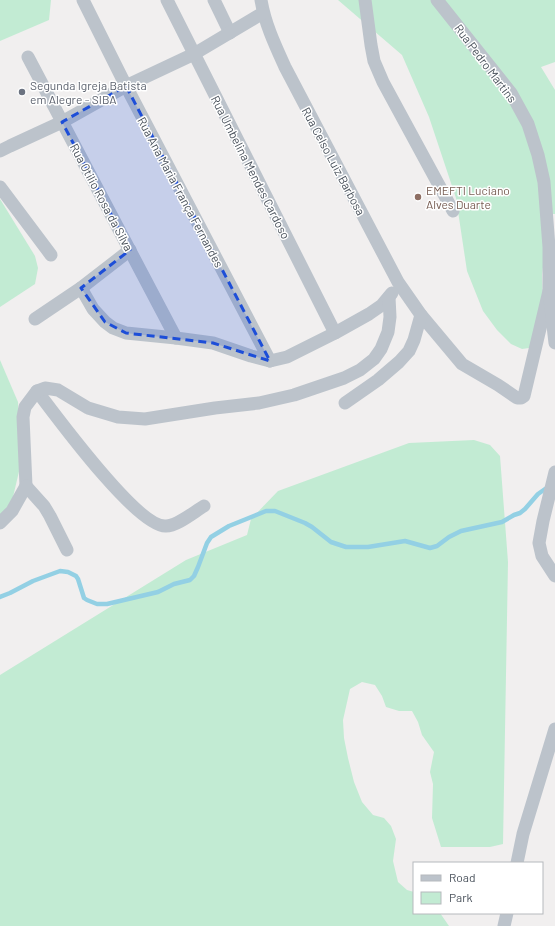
<svg xmlns="http://www.w3.org/2000/svg" width="555" height="926" font-family="Barlow,sans-serif">
	<style>
		.green { fill: #c2ebd3 }
		.lines { fill: none; stroke-linecap: round; stroke-linejoin: round }
		.stream { stroke: #93d0e4; stroke-width: 4.5 }
		.street { stroke: #bcc3cb; stroke-width: 13 }
		.marked { fill: #1d4ed8; fill-opacity: 0.2; stroke: #1d4ed8; stroke-width: 3; stroke-dasharray: 8 5; stroke-linejoin: round }
		.worship-dot { fill: #6b7280; stroke: #fff; stroke-width: 1.5 }
		.education-dot { fill: #8d6e63; stroke: #fff; stroke-width: 1.5 }
		.labels { text-anchor: middle; dominant-baseline: central; stroke-width: 3; stroke-linejoin: round; paint-order: stroke }
		.street-label { font-size: 12px; fill: #49515b; stroke: #fff }
		.worship-label { font-size: 12px; fill: #5b616d; stroke: #fff; text-anchor: start }
		.education-label { font-size: 12px; fill: #785e54; stroke: #fff; text-anchor: start }
	</style>
	<rect width="100%" height="100%" fill="#f1efef"/>
	<!-- green -->
	<g class="green">
		<polygon points="0,0 51,0 49,20 0,41"/>
		<polygon points="338,0 555,0 555,62 541,67 555,90 555,214 553,214 547,236 542,275 543,302 536,347 522,349 511,344 497,330 483,311 467,271 456,198 429,117 402,55"/>
		<polygon points="0,199 35,256 38,268 35,284 0,307"/>
		<polygon points="0,360 18,402 21,463 13,497 0,520"/>
		<polygon points="474,440 490,445 500,456 508,562 503,844 490,847 441,847 432,818 433,784 430,772 434,752 422,735 418,722 412,711 399,711 386,707 382,696 375,685 362,682 350,689 343,720 344,738 348,758 354,782 362,802 373,815 384,818 391,826 396,839 393,861 398,882 407,890 414,892 414,913 440,913 449,926 0,926 0,675 186,560 247,535 251,519 278,491 409,443"/>
	</g>
	<g class="lines">
		<!-- stream -->
		<polyline class="stream" points="0,597 10,593 33,581 60,571 68,572 76,576 78,579 84,598 87,600 97,604 107,604 158,592 174,584 190,580 194,576 198,567 207,543 211,537 229,526 266,511 275,511 305,523 312,527 331,542 346,547 368,547 405,541 430,548 437,546 449,537 461,531 502,522 514,515 520,513 525,509 538,494 548,487"/>
		<!-- street -->
		<g class="street">
			<polyline points="83,0 126,86 270,361"/>
			<polyline points="167,0 335,333"/>
			<polyline points="214,0 230,33"/>
			<path d="M261,0c4,24 14,45 24,67l113,215 23,33 41,49 36,21 19,13h4l3,-2 25,-105 6,-14"/>
			<polyline points="365,0 371,45 374,61 383,82 453,211"/>
			<polyline points="437,0 511,93 528,124 538,155 544,182 549,247 549,291 555,343"/>
			<polyline points="28,57 176,338"/>
			<polyline points="0,151 10,146 62,122 126,86 194,54 263,13"/>
			<polyline points="0,187 51,255"/>
			<polyline points="81,288 93,309 105,322 113,328 126,333 176,338 213,343 251,356 270,361 287,357 335,333 369,314 382,305 392,293"/>
			<polyline points="35,319 81,288 130,250"/>
			<path d="M37,391c19,25 101,137 129,135 11,0 28,-14 38,-20"/>
			<polyline points="345,403 378,380 399,362 409,351 414,340 421,315"/>
			<polyline points="555,472 543,521 539,543 542,556 555,576"/>
			<polyline points="26,486 23,417 25,407 37,391 45,388 58,390 88,408 118,417 145,419 215,408 259,403 294,395 344,378 360,370 374,359 381,349 388,332 390,317 389,297"/>
			<polyline points="26,486 44,506 50,516 67,550"/>
			<polyline points="0,523 12,511 26,486"/>
			<polyline points="517,863 523,834 555,729"/>
			<polyline points="504,926 507,913"/>
		</g>
	</g>
	<!-- marked area -->
	<path class="marked" d="M126,86l144,275 -57,-18 -87,-10 -21,-11 -24,-34 49,-38 -68,-128z"/>
	<!-- markers -->
	<circle class="worship-dot" cx="22" cy="92" r="4"/>
	<circle class="education-dot" cx="418" cy="197" r="4"/>
	<g class="labels">
		<!-- street labels -->
		<g class="street-label">
			<text transform="translate(486 63) rotate(53)">Rua Pedro Martins</text>
			<text transform="translate(334 161) rotate(62)">Rua Celso Luiz Barbosa</text>
			<text transform="translate(251 167) rotate(63)">Rua Umbelina Mendes Cardoso</text>
			<text transform="translate(181 192) rotate(62)">Rua Ana Maria França Fernandes</text>
			<text transform="translate(102 197) rotate(62)">Rua Otilio Rosa da Silva</text>
		</g>
		<!-- worship labels -->
		<g class="worship-label">
			<text x="30" y="85">Segunda Igreja Batista<tspan x="30" dy="14">em Alegre - SIBA</tspan></text>
		</g>
		<!-- education labels -->
		<g class="education-label">
			<text x="426" y="190">EMEFTI Luciano<tspan x="426" dy="14">Alves Duarte</tspan></text>
		</g>
	</g>
	<!-- legend -->
	<rect x="413" y="862" width="130" height="52" fill="#ffffff" stroke="#b6b9bd"/>
	<rect x="421" y="875" width="20" height="6" fill="#bcc3cb" stroke="#b6b9bd"/>
	<text x="449" y="882" font-size="12" fill="#49515b">Road</text>
	<rect x="421" y="892" width="20" height="12" fill="#c2ebd3" stroke="#b6b9bd"/>
	<text x="449" y="902" font-size="12" fill="#49515b">Park</text>
</svg>
